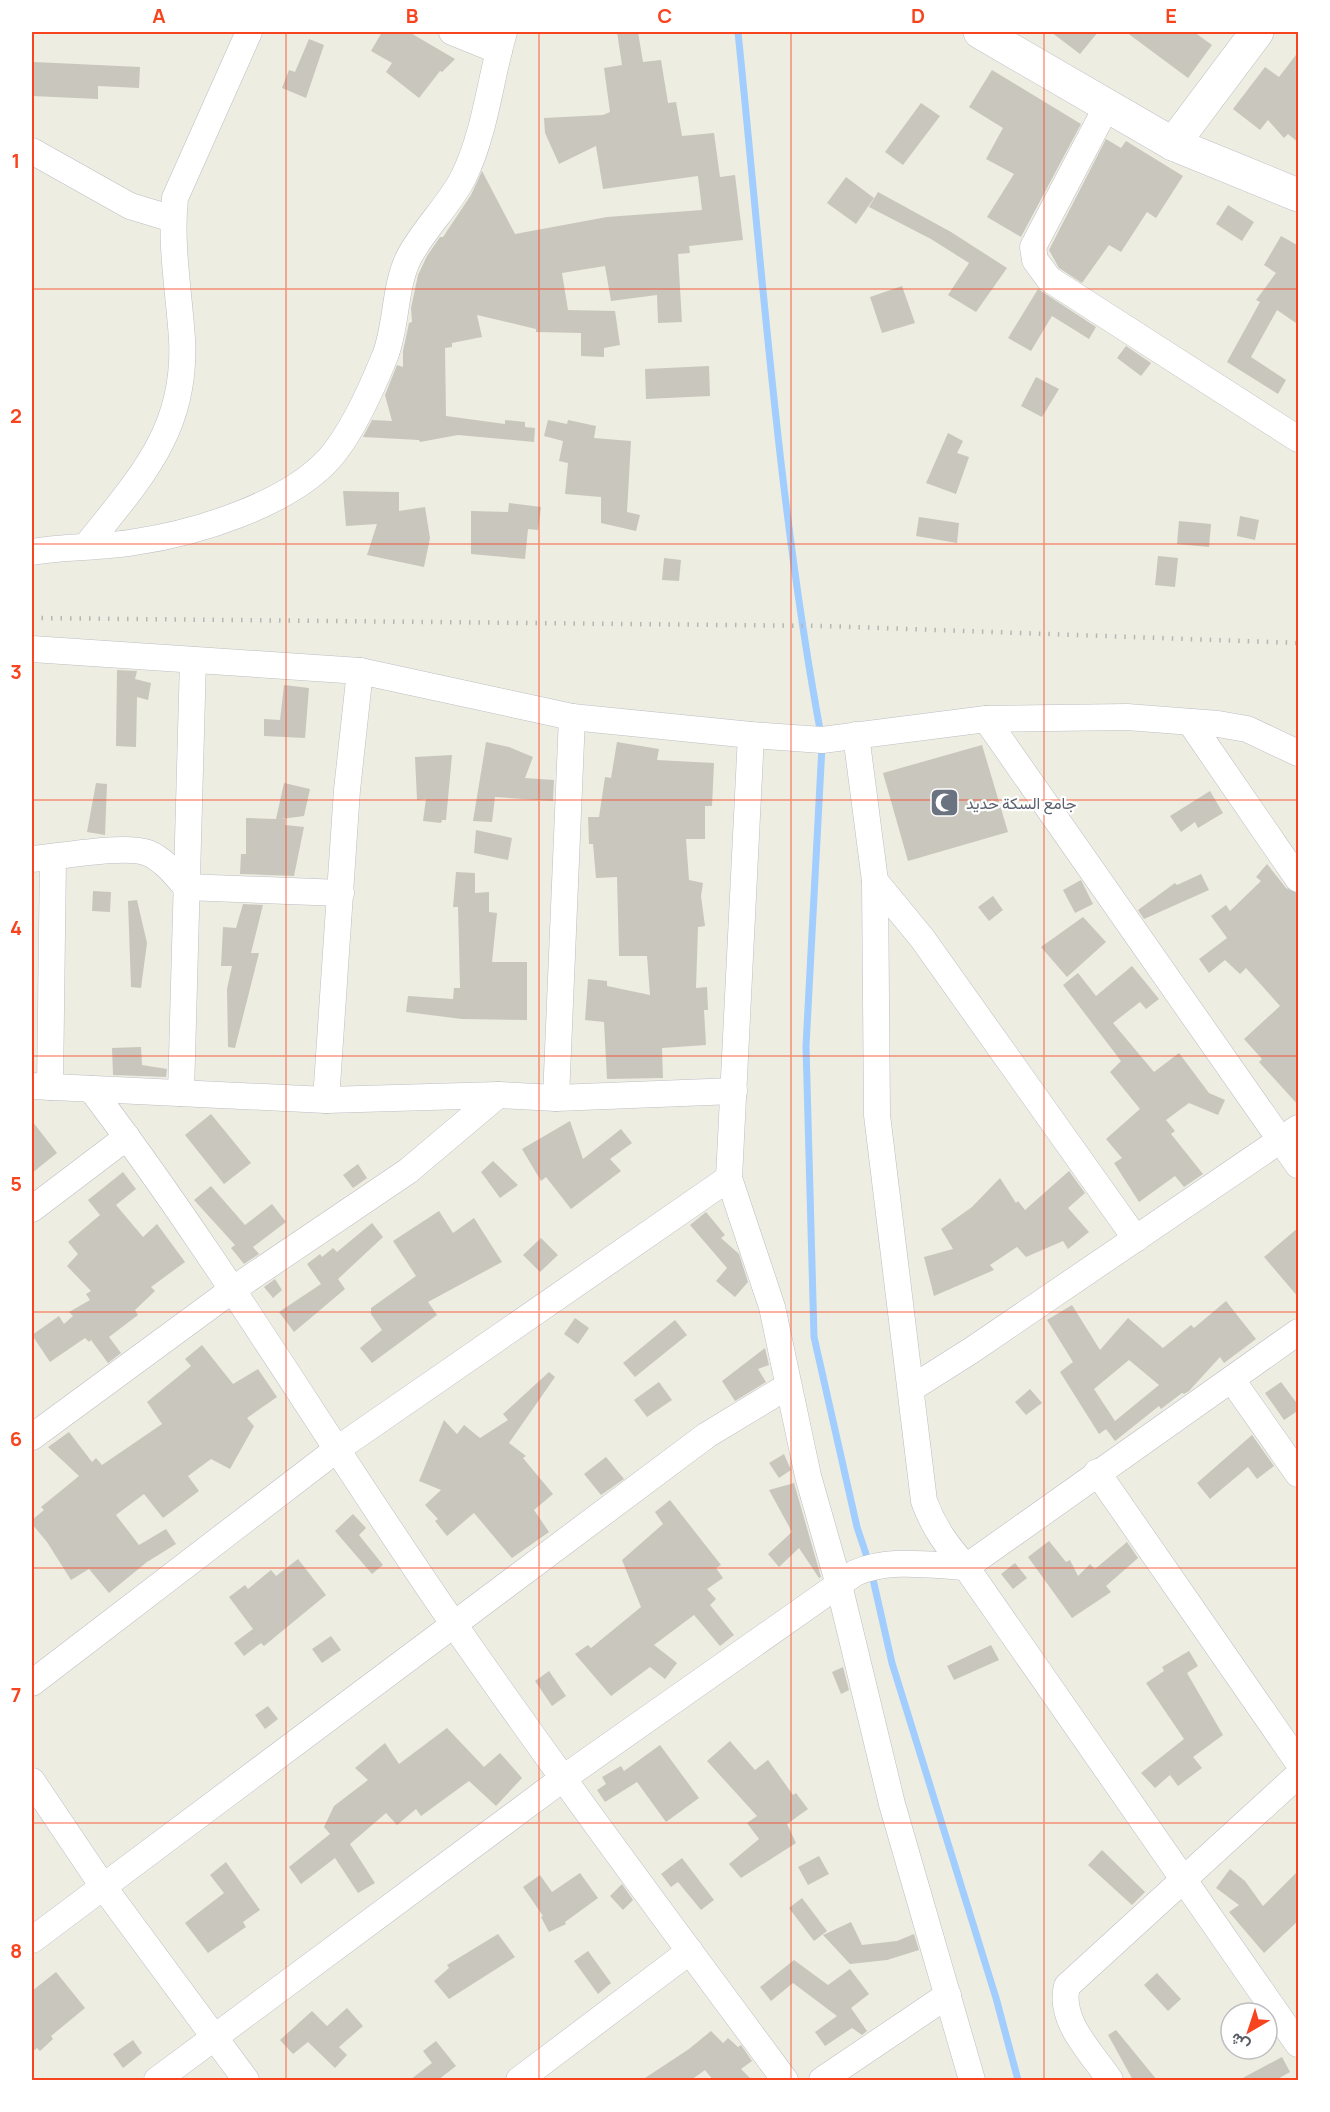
<svg xmlns="http://www.w3.org/2000/svg" width="1330" height="2112" font-family="Manrope,Vazirmatn,sans-serif">
	<style>
		.lines { fill: none; stroke-linecap: round; stroke-linejoin: round }
		.stream { stroke: #a1cdff; stroke-width: 7 }
		.building { fill: #c9c6be; fill-rule: evenodd }
		.minor-casing { stroke: #bcbec4; stroke-width: 27 }
		.tertiary-casing { stroke: #bcbec4; stroke-width: 34 }
		.secondary-casing { stroke: #bcbfc6; stroke-width: 34 }
		.minor { stroke: #fff; stroke-width: 26 }
		.tertiary { stroke: #fff; stroke-width: 33 }
		.secondary { stroke: #fff; stroke-width: 33 }
		.rail { stroke: #b5b6b7; stroke-width: 4.5; stroke-dasharray: 1.5 8; stroke-linecap: butt }
		.grid { fill: none; stroke: #f7441f; stroke-width: 1.5; stroke-opacity: 0.55 }
		.labels { text-anchor: middle; dominant-baseline: central; stroke-width: 4.5; stroke-linejoin: round; paint-order: stroke }
		.worship-label { font-size: 16px; fill: #5b616d; stroke: #fff; text-anchor: start }
		.neatline { fill: none; stroke: #f7441f; stroke-width: 2 }
		.grid-label { font-size: 20px; text-anchor: middle; font-weight: bold; fill: #f7441f }
	</style>
	<rect width="100%" height="100%" fill="#eeede1"/>
	<g class="lines">
		<!-- stream -->
		<g class="stream">
			<path d="M738,32c24,234 40,471 83,703"/>
			<polyline points="822,746 806,1046 814,1337 857,1527 870,1566 892,1663 996,1998 1018,2080"/>
		</g>
	</g>
	<!-- building -->
	<g class="building">
		<polygon points="382,32 409,32 455,59 442,72 440,71 419,98 386,72 392,63 371,51"/>
		<polygon points="617,32 638,32 643,62 661,60 668,103 676,102 682,136 714,133 720,177 735,175 743,240 689,246 690,253 678,254 682,322 658,323 657,295 611,301 605,266 562,273 568,310 615,311 620,345 604,348 604,357 581,356 581,333 536,332 536,329 477,315 482,337 452,343 452,347 445,348 446,416 505,424 505,420 525,422 525,427 535,428 534,442 458,435 420,442 419,440 363,437 372,420 392,421 385,395 397,365 403,367 403,351 409,323 412,322 411,308 418,275 427,256 440,237 443,237 471,195 482,171 515,234 607,217 702,210 698,176 603,189 596,146 559,164 545,133 544,118 603,115 610,112 604,68 622,65"/>
		<polygon points="1051,32 1098,32 1080,54"/>
		<polygon points="1126,32 1194,32 1212,45 1188,78"/>
		<polygon points="309,39 324,45 306,98 282,88 289,70 295,72"/>
		<polygon points="1299,51 1299,143 1288,134 1284,138 1268,120 1260,130 1233,109 1265,67 1279,77"/>
		<polygon points="34,62 140,67 139,88 98,86 98,99 32,96"/>
		<polygon points="992,70 1081,124 1021,237 987,217 1014,174 986,159 1003,128 969,107"/>
		<polygon points="921,103 940,116 903,165 885,152"/>
		<polygon points="1106,139 1121,148 1126,141 1183,176 1156,218 1147,212 1121,252 1109,245 1082,283 1059,268 1049,250"/>
		<polygon points="846,177 874,198 856,224 827,203"/>
		<polygon points="878,192 951,232 1007,268 976,312 948,295 969,263 931,239 869,207"/>
		<polygon points="1228,205 1254,222 1242,241 1216,224"/>
		<polygon points="1281,236 1299,246 1299,325 1277,310 1251,357 1286,380 1278,394 1227,362 1260,302 1256,300 1276,273 1264,265"/>
		<polygon points="902,286 915,323 882,333 870,297"/>
		<polygon points="1038,289 1096,327 1089,339 1052,316 1031,351 1008,338"/>
		<polygon points="1126,346 1151,363 1141,376 1117,358"/>
		<polygon points="709,366 710,396 646,399 645,369"/>
		<polygon points="1036,377 1059,389 1042,417 1021,406"/>
		<polygon points="548,420 567,424 568,420 596,426 594,438 631,441 627,512 640,515 636,531 601,523 601,497 565,494 568,463 559,461 563,441 544,436"/>
		<polygon points="948,433 963,441 957,453 969,457 956,494 926,483"/>
		<polygon points="343,491 399,492 399,511 425,507 430,538 424,567 367,555 377,524 346,526"/>
		<polygon points="509,503 541,507 538,530 528,529 525,559 471,554 471,511 508,512"/>
		<polygon points="1240,516 1259,520 1255,540 1237,536"/>
		<polygon points="919,517 959,523 957,543 916,536"/>
		<polygon points="1179,521 1211,524 1209,547 1177,544"/>
		<polygon points="1158,556 1178,558 1175,587 1155,585"/>
		<polygon points="664,558 681,560 679,581 662,580"/>
		<polygon points="117,670 137,671 135,679 151,683 148,700 137,697 136,747 116,746"/>
		<polygon points="284,685 309,688 305,738 264,736 264,719 280,720"/>
		<polygon points="486,742 509,747 533,757 525,778 554,780 553,801 495,797 492,822 473,821"/>
		<polygon points="617,742 659,749 657,760 714,763 712,806 705,806 705,839 686,839 689,880 703,883 701,896 705,926 698,927 696,988 707,987 708,1010 704,1010 706,1045 662,1048 663,1078 607,1079 604,1022 585,1020 588,979 607,981 607,986 650,995 647,956 619,956 617,877 596,878 593,844 589,844 588,817 599,817 605,777 611,778"/>
		<polygon points="982,745 1008,832 908,861 883,773"/>
		<polygon points="452,755 446,820 442,820 441,823 423,821 426,799 417,800 415,757"/>
		<polygon points="96,783 107,784 105,835 87,832"/>
		<polygon points="284,783 310,789 304,816 281,819 285,819 285,825 304,827 294,876 240,874 241,854 246,854 246,818 276,819"/>
		<polygon points="1210,791 1223,813 1198,828 1195,822 1181,832 1170,816"/>
		<polygon points="476,830 512,838 508,860 474,853"/>
		<polygon points="1267,864 1286,888 1299,894 1299,1106 1259,1062 1262,1059 1244,1039 1280,1006 1246,968 1240,974 1225,960 1209,973 1199,959 1227,938 1211,916 1226,905 1230,911 1261,881 1256,877"/>
		<polygon points="456,872 475,873 475,893 489,892 489,912 497,913 492,962 527,962 527,1020 462,1019 406,1012 408,996 453,999 454,988 460,988 458,907 453,907"/>
		<polygon points="1201,874 1209,890 1144,919 1138,910 1175,883 1177,885"/>
		<polygon points="1081,880 1093,904 1075,913 1063,890"/>
		<polygon points="93,891 111,892 110,912 92,911"/>
		<polygon points="993,896 1003,910 989,921 978,907"/>
		<polygon points="137,900 147,943 141,988 131,987 128,901"/>
		<polygon points="243,904 263,905 251,953 259,953 235,1048 228,1047 227,989 232,966 221,966 223,927 236,928"/>
		<polygon points="1083,917 1106,942 1067,977 1041,947"/>
		<polygon points="1132,966 1159,999 1146,1009 1140,1002 1113,1023 1154,1072 1179,1053 1209,1093 1225,1100 1218,1115 1189,1103 1166,1120 1175,1131 1171,1134 1203,1174 1184,1187 1175,1176 1139,1202 1114,1163 1122,1158 1106,1139 1140,1109 1110,1072 1121,1061 1063,985 1078,973 1096,996"/>
		<polygon points="141,1047 142,1065 167,1069 166,1077 113,1075 112,1048"/>
		<polygon points="211,1114 251,1163 224,1184 185,1135"/>
		<polygon points="32,1121 57,1153 32,1173"/>
		<polygon points="570,1121 583,1159 621,1129 632,1143 610,1159 621,1171 571,1209 546,1177 541,1181 522,1149"/>
		<polygon points="493,1161 518,1185 500,1198 481,1172"/>
		<polygon points="358,1164 367,1178 353,1188 343,1175"/>
		<polygon points="1069,1171 1085,1193 1068,1208 1089,1232 1068,1249 1063,1241 1026,1257 1017,1247 990,1265 994,1270 934,1296 924,1257 953,1249 941,1229 972,1207 1000,1178 1016,1203 1018,1201 1025,1210"/>
		<polygon points="123,1172 136,1189 116,1205 143,1237 157,1224 185,1262 151,1287 155,1291 135,1310 138,1315 109,1337 121,1353 108,1363 91,1340 89,1342 85,1338 50,1362 32,1335 59,1316 64,1324 73,1316 69,1312 90,1300 86,1294 91,1291 67,1266 78,1254 68,1242 100,1215 88,1200"/>
		<polygon points="211,1186 245,1225 272,1204 286,1222 253,1247 259,1254 244,1264 231,1248 235,1245 194,1200"/>
		<polygon points="439,1211 453,1233 474,1218 502,1262 428,1302 437,1315 372,1363 360,1348 382,1330 371,1314 371,1308 416,1276 393,1241"/>
		<polygon points="706,1212 725,1235 721,1238 739,1254 748,1282 735,1297 716,1281 727,1268 690,1225"/>
		<polygon points="372,1223 383,1237 338,1279 345,1289 294,1332 279,1312 321,1284 307,1264 320,1254 322,1257 333,1248 337,1252"/>
		<polygon points="1299,1227 1299,1298 1264,1257"/>
		<polygon points="541,1238 558,1255 540,1272 523,1255"/>
		<polygon points="275,1279 282,1290 273,1298 264,1287"/>
		<path d="M1226,1301l30,38 -32,24 -4,-6 -31,34 -5,3 -2,-1 -21,16 -2,-3 -44,35 -9,-12 -7,5 -39,-62 13,-10 -26,-42 25,-15 28,45 28,-32 35,30 28,-23 3,3zM1129,1360l30,25 -44,36 -21,-32z"/>
		<polygon points="575,1318 589,1328 578,1344 564,1334"/>
		<polygon points="675,1320 687,1335 635,1377 623,1363"/>
		<polygon points="202,1345 233,1384 258,1369 277,1397 247,1418 254,1426 230,1469 211,1459 188,1476 199,1491 163,1518 144,1494 116,1515 139,1545 166,1529 176,1544 147,1562 109,1593 89,1569 71,1580 47,1542 32,1524 32,1520 44,1510 41,1507 79,1476 48,1447 69,1432 92,1462 96,1458 102,1465 162,1424 147,1402 191,1366 185,1359"/>
		<polygon points="765,1348 769,1365 758,1369 766,1382 735,1401 722,1381"/>
		<polygon points="549,1372 555,1377 509,1443 526,1456 523,1458 553,1494 534,1510 549,1532 512,1558 474,1513 447,1536 435,1521 438,1519 425,1505 441,1490 419,1481 444,1420 457,1434 464,1425 480,1438 508,1420 503,1414"/>
		<polygon points="659,1382 672,1400 647,1417 634,1400"/>
		<polygon points="1281,1382 1299,1406 1299,1410 1284,1420 1265,1393"/>
		<polygon points="1030,1389 1042,1403 1026,1415 1015,1402"/>
		<polygon points="1252,1435 1274,1466 1257,1479 1248,1467 1210,1499 1197,1483"/>
		<polygon points="784,1454 791,1470 779,1478 769,1463"/>
		<polygon points="606,1457 624,1479 601,1495 584,1474"/>
		<polygon points="794,1483 821,1577 819,1578 799,1548 779,1567 768,1554 792,1532 769,1490"/>
		<polygon points="670,1500 721,1565 716,1568 723,1578 707,1589 716,1599 710,1605 734,1635 720,1646 694,1615 654,1645 677,1663 665,1679 650,1667 611,1696 575,1654 588,1645 591,1648 641,1607 622,1560 663,1524 655,1512"/>
		<polygon points="353,1514 366,1528 359,1535 383,1565 372,1574 335,1531"/>
		<polygon points="1049,1541 1066,1562 1070,1560 1078,1576 1090,1564 1095,1569 1127,1542 1138,1558 1106,1586 1111,1592 1072,1618 1028,1557"/>
		<polygon points="298,1559 326,1595 264,1646 261,1643 244,1656 234,1643 253,1629 229,1597 245,1585 248,1589 271,1570 276,1576"/>
		<polygon points="1015,1563 1027,1578 1013,1589 1001,1574"/>
		<polygon points="331,1636 341,1650 322,1663 312,1649"/>
		<polygon points="991,1645 999,1660 954,1680 947,1666"/>
		<polygon points="1189,1651 1198,1666 1187,1673 1223,1735 1193,1757 1202,1768 1178,1786 1170,1775 1155,1788 1141,1773 1184,1739 1146,1683 1164,1671 1162,1667"/>
		<polygon points="843,1667 849,1690 841,1694 832,1672"/>
		<polygon points="549,1671 566,1696 552,1706 535,1681"/>
		<polygon points="268,1706 278,1719 265,1729 255,1715"/>
		<polygon points="447,1728 484,1767 500,1753 522,1778 496,1806 469,1781 421,1816 416,1809 397,1825 386,1813 350,1844 375,1883 358,1893 335,1858 301,1884 289,1867 330,1834 324,1827 334,1806 368,1780 355,1768 385,1743 399,1764"/>
		<polygon points="730,1741 755,1770 768,1760 793,1795 796,1793 808,1809 787,1824 796,1843 741,1878 729,1864 759,1839 747,1823 757,1816 707,1761"/>
		<polygon points="660,1745 699,1798 666,1822 637,1782 605,1802 597,1790 606,1784 602,1777 621,1766 624,1771"/>
		<polygon points="1102,1850 1145,1892 1132,1905 1088,1865"/>
		<polygon points="819,1856 829,1874 808,1885 798,1867"/>
		<polygon points="682,1858 714,1900 701,1910 678,1882 671,1887 661,1874"/>
		<polygon points="226,1862 260,1910 243,1922 246,1927 208,1953 185,1923 224,1893 210,1875"/>
		<polygon points="1230,1869 1245,1881 1263,1906 1299,1870 1299,1920 1264,1953 1229,1912 1239,1905 1216,1888"/>
		<polygon points="580,1873 598,1898 565,1922 566,1924 549,1932 541,1917 543,1916 523,1887 540,1875 552,1892"/>
		<polygon points="622,1884 633,1900 623,1910 610,1896"/>
		<polygon points="802,1898 827,1931 814,1941 789,1908"/>
		<polygon points="851,1922 862,1945 897,1941 914,1934 919,1950 887,1960 850,1964 823,1935"/>
		<polygon points="498,1934 515,1957 449,1999 434,1981 449,1968 447,1965"/>
		<polygon points="588,1951 611,1983 598,1994 574,1961"/>
		<polygon points="794,1960 828,1985 850,1969 869,1994 851,2008 867,2031 862,2035 852,2028 825,2046 815,2032 837,2016 793,1983 771,2001 760,1987"/>
		<polygon points="56,1972 85,2008 51,2036 53,2039 40,2051 37,2048 32,2052 32,1991"/>
		<polygon points="1157,1973 1181,1999 1168,2011 1144,1985"/>
		<polygon points="347,2008 363,2026 339,2047 347,2055 335,2068 308,2042 293,2054 280,2040 312,2011 327,2026"/>
		<polygon points="1116,2030 1157,2080 1133,2080 1108,2035"/>
		<polygon points="711,2031 723,2043 728,2038 738,2047 741,2045 752,2061 741,2069 752,2080 713,2080 705,2070 691,2080 642,2080 689,2049"/>
		<polygon points="133,2040 142,2053 123,2068 113,2054"/>
		<polygon points="436,2041 456,2066 438,2080 410,2080 432,2063 423,2051"/>
		<polygon points="1282,2057 1290,2072 1276,2080 1239,2080"/>
	</g>
	<g class="lines">
		<defs>
			<g id="minor">
				<polyline points="452,32 499,51"/>
				<polyline points="1107,106 1033,247 1035,260 1049,279 1298,439"/>
				<polyline points="32,151 130,206 173,219"/>
				<path d="M87,545c53,-67 100,-115 95,-206 -3,-47 -12,-94 -7,-141l74,-166"/>
				<path d="M32,552c34,-6 69,-4 103,-10 61,-9 152,-37 194,-83 23,-26 43,-71 56,-103 12,-31 9,-67 23,-97 15,-30 42,-54 56,-83 22,-46 26,-97 40,-144"/>
				<polyline points="32,649 360,671 572,717 751,735 822,740 986,719 1127,717 1218,724 1247,729 1298,753"/>
				<polyline points="986,719 1298,1165"/>
				<polyline points="1190,722 1298,879"/>
				<polyline points="751,735 729,1178 772,1307 808,1476 839,1585 892,1804 972,2080"/>
				<path d="M856,735l19,146 2,234 47,386c10,27 23,45 42,66l332,477"/>
				<path d="M32,859c27,-2 92,-15 116,-6 15,6 28,22 38,34l155,6"/>
				<polyline points="875,881 922,938 1136,1239"/>
				<polyline points="32,1086 326,1100 498,1095 556,1098 734,1091"/>
				<polyline points="50,1087 53,857"/>
				<path d="M91,1089c130,171 239,357 362,534 107,154 220,306 332,457"/>
				<polyline points="181,1093 193,660"/>
				<polyline points="556,1098 572,717"/>
				<polyline points="326,1100 347,790 360,671"/>
				<polyline points="32,1209 127,1137"/>
				<polyline points="1232,1380 1298,1474"/>
				<polyline points="912,1388 972,1350 1298,1128"/>
				<polyline points="32,1437 232,1290 408,1171 498,1095"/>
				<polyline points="1097,1472 1298,1762"/>
				<polyline points="32,1683 336,1450 729,1178"/>
				<polyline points="32,1781 102,1885 246,2080"/>
				<polyline points="32,1940 707,1435 788,1386"/>
				<path d="M157,2080l408,-303 290,-204c34,-15 74,-8 111,-6l332,-235"/>
				<polyline points="519,2080 690,1951"/>
				<polyline points="822,2080 948,1995"/>
				<path d="M1110,2080c-18,-27 -52,-59 -43,-94l231,-211"/>
			</g>
			<polyline id="tertiary" points="1173,144 1257,32"/>
			<polyline id="secondary" points="980,32 1173,144 1298,195"/>
		</defs>
		<!-- minor casing -->
		<use href="#minor" class="minor-casing"/>
		<!-- tertiary casing -->
		<use href="#tertiary" class="tertiary-casing"/>
		<!-- secondary casing -->
		<use href="#secondary" class="secondary-casing"/>
		<!-- minor -->
		<use href="#minor" class="minor"/>
		<!-- tertiary -->
		<use href="#tertiary" class="tertiary"/>
		<!-- secondary -->
		<use href="#secondary" class="secondary"/>
		<!-- rail -->
		<polyline class="rail" points="32,618 826,626 1298,643"/>
	</g>
	<!-- grid -->
	<path class="grid" d="M286,32v2048M539,32v2048M791,32v2048M1044,32v2048M32,289h1266M32,544h1266M32,800h1266M32,1056h1266M32,1312h1266M32,1568h1266M32,1823h1266"/>
	<!-- icons -->
	<defs>
		<symbol id="mosque-square" viewBox="-11 -11 22 22"><rect x="-9" y="-9" width="18" height="18" rx="4" fill="#6b7280" stroke="#fff"/><path d="M3.5-4.9A6 6 0 1 0 3.5 4.9A5 5 0 1 1 3.5-4.9Z" fill="#fff"/></symbol>
	</defs>
	<g fill-rule="evenodd">
		<use href="#mosque-square" x="928" y="786" width="33" height="33"/>
	</g>
	<g class="labels">
		<!-- worship labels -->
		<g class="worship-label">
			<text x="966" y="803">جامع السكة حديد</text>
		</g>
	</g>
	<!-- border -->
	<rect width="1330" height="2112" fill="none" stroke="#ffffff" stroke-width="66"/>
	<!-- north arrow -->
	<g transform="translate(1249 2031) rotate(219)"><circle r="28" fill="#ffffff" stroke="#bdbec1" stroke-width="1.5"/>
	<path d="M0-4.5L10 22L0 15L-10 22Z" fill="#f7441f"/>
	<text y="-9" font-size="16" font-weight="bold" text-anchor="middle" fill="#5a5d64">ش</text>
	</g>
	<rect x="33" y="33" width="1264" height="2046" class="neatline"/>
	<g class="grid-label">
		<text x="159" y="23">A</text>
		<text x="412" y="23">B</text>
		<text x="665" y="23">C</text>
		<text x="918" y="23">D</text>
		<text x="1171" y="23">E</text>
		<text x="16" y="168">1</text>
		<text x="16" y="423">2</text>
		<text x="16" y="679">3</text>
		<text x="16" y="935">4</text>
		<text x="16" y="1191">5</text>
		<text x="16" y="1446">6</text>
		<text x="16" y="1702">7</text>
		<text x="16" y="1958">8</text>
	</g>
</svg>
